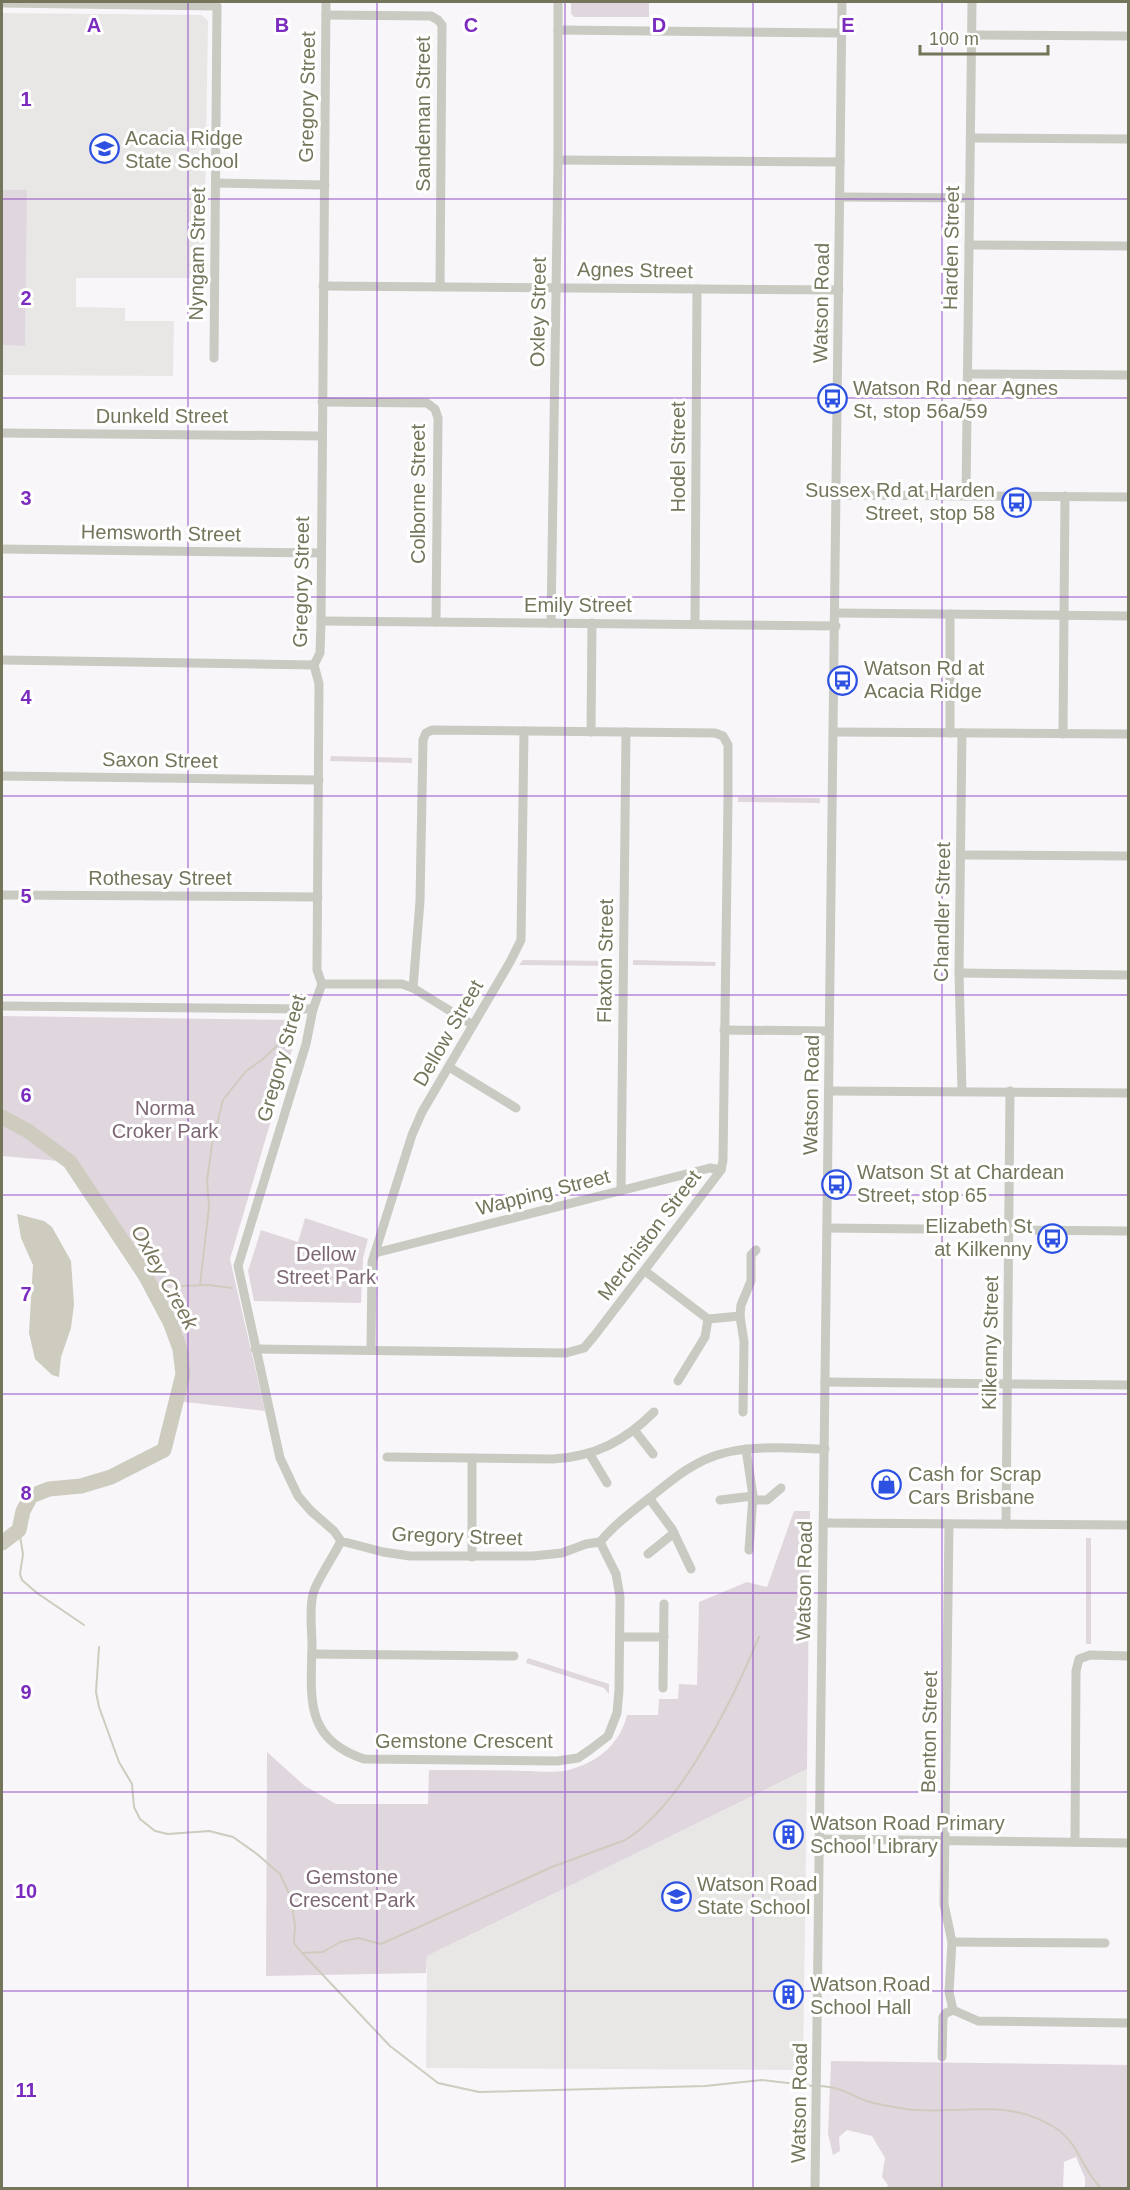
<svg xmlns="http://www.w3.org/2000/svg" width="1130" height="2190" font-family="Helvetica,sans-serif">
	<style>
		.built { fill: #e8e7e6 }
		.green { fill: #e0d7de }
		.water { fill: #cecbbf }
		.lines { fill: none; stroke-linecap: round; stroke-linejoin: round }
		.stream { stroke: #cecbbf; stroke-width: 2 }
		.river { stroke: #cecbbf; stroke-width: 15 }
		.minor { stroke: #c9cac2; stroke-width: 9 }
		.grid { fill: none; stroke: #7b2cbf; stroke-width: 1.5; stroke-opacity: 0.55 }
		.labels { text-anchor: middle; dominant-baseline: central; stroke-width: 6; stroke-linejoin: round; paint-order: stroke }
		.street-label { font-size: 20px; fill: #74755b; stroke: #fff }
		.poi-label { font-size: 20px; fill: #74755b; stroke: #fff; text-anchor: start }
		.park-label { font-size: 20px; fill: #7e6775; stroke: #fff }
		.water-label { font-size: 21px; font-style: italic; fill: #7b765e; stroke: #fff }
		.grid-label { font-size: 20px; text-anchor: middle; font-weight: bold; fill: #7b2cbf; stroke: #fff; stroke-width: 6; stroke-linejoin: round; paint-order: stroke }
	</style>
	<rect width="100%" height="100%" fill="#f8f6f9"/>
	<!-- built -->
	<g class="built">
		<polygon points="2,13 202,15 208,21 204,278 76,278 76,307 125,308 125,321 174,321 173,376 2,375"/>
		<polygon points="807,1769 803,2070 426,2068 427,1956"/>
	</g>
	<!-- green -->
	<g class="green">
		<polygon points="571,2 649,2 649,17 574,17 571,13"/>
		<polygon points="2,190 27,190 25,346 2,345"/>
		<polygon points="331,756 412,758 412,763 330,761"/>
		<polygon points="738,797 820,798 820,803 738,802"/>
		<polygon points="523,960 613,961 613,966 519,965"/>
		<polygon points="633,960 716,962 715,966 633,965"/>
		<polygon points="2,1016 293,1020 299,1026 230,1259 265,1411 176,1401 183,1374 180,1349 170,1322 145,1275 70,1162 2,1156"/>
		<polygon points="305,1218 368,1239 363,1258 361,1303 254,1301 248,1271 261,1230 298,1242"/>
		<path d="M794,1511h16l-3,258 -380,187 -1,17 -160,3 1,-224 38,34 31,18h92l1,-34c32,0 64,0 96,1 16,0 36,3 50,-3 26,-8 46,-27 52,-53h31l1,-16h19l1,-15 18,1 2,-83 48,-20 20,5z"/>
		<rect x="1086" y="1538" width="5" height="106"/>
		<polygon points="528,1658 609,1684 609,1694 604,1688 526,1663"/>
		<polygon points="831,2061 1128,2065 1128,2188 1085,2188 1085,2178 1076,2157 1064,2162 1063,2188 886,2188 888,2185 882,2177 885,2158 872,2136 847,2130 839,2137 840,2151 833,2155 828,2134"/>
	</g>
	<!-- water -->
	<polygon class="water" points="17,1214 44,1221 52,1227 71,1261 74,1304 71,1328 61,1357 59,1377 52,1375 35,1359 29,1333 33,1265 21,1238"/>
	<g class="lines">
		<!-- stream -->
		<g class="stream">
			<polyline points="200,1285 209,1207 207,1181 212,1144 223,1100 246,1071 263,1059 288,1035"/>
			<polyline points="151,1286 169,1283 179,1286 209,1285 232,1288"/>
			<polyline points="19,1530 23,1554 20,1574 22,1580 37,1593 84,1625"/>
			<path d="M99,1647l-3,45 3,15 20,55 13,22 2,23 6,12 15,12 13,3 41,-3 24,6 24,17 23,20 11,24 4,27 -1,18 8,10 21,-1 17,-10 18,-4 23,6 171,-77 73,-27c56,-33 109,-143 134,-203"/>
			<polyline points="303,1954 390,2046 438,2083 479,2092 705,2086 762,2080 813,2086"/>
			<path d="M818,2086c26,1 30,9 52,16 11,3 25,5 36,7 53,7 97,-13 148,18 26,16 28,44 47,61"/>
		</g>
		<!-- river -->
		<polyline class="river" points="2,1117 28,1131 70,1162 145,1275 170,1322 180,1349 183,1374 164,1450 111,1477 81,1486 49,1489 31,1496 23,1511 19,1530 2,1543"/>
		<!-- minor -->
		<g class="minor">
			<path d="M326,2l-5,619 -1,32 -6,12 5,19 -2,286 5,14 -9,25 -7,35 -68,222 42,192 18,38 13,15 23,20 7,10 42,11 27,4h123l29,-3 24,-9 14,-2c15,-18 34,-32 52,-46 13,-10 26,-22 41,-30 39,-24 88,-18 132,-17"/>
			<polyline points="2,3 217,6 214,358"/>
			<polyline points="326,15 431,16 438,20 442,25 440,286"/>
			<polyline points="558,30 841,33"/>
			<polyline points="972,35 1128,36"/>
			<polyline points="971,138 1128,139"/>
			<polyline points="558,160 840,162"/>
			<polyline points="216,183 325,185"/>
			<polyline points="840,197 970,198"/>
			<polyline points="969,245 1128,246"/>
			<polyline points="323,286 839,290"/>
			<polyline points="968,374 1128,375"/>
			<polyline points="322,402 427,403 435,409 438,418 436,622"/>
			<polyline points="2,433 322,436"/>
			<polyline points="837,495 1128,497"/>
			<polyline points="966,496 972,2"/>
			<polyline points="2,549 321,553"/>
			<polyline points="836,613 1128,616"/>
			<polyline points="321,621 836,626"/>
			<polyline points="551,623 558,160 558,2"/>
			<polyline points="695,624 697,289"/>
			<polyline points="2,660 314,665"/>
			<polyline points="591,732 592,623"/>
			<polyline points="834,732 1128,734"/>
			<polyline points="950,733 950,614"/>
			<polyline points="1063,734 1065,496"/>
			<polyline points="2,776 319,780"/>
			<polyline points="961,855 1128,856"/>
			<polyline points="2,895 318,897"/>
			<polyline points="959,973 1128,975"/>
			<polyline points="322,984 402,984 413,988 473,1025"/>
			<polyline points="2,1006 313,1009"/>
			<polyline points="724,1030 829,1031"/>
			<polyline points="449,1067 516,1108"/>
			<polyline points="829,1091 1128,1093"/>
			<polyline points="962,1091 959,973 962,733"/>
			<polyline points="621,1191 626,732"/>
			<polyline points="827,1228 1128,1231"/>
			<polyline points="375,1253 710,1168 721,1170"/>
			<polyline points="645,1271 708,1319"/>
			<polyline points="740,1316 744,1342 743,1412"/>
			<polyline points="708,1319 740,1316 741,1305 751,1281 751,1255 756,1250"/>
			<polyline points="255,1349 566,1353 584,1348 595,1335 721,1170 723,1160 728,799 728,745 723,736 715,733 432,730 426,733 423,740 420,901 413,988"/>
			<polyline points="371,1349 372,1262 412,1135 422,1112 510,962 521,940 524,731"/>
			<polyline points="678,1381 705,1337 708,1319"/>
			<polyline points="825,1382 1128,1385"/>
			<polyline points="635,1431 653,1454"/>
			<polyline points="746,1449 753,1496 749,1550"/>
			<polyline points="589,1453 607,1483"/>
			<path d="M387,1457l166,2c41,-2 72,-18 101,-47"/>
			<polyline points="649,1498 672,1529 691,1569"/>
			<polyline points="720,1500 753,1496"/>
			<polyline points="753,1500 767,1500 781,1488"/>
			<polyline points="823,1523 1128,1525"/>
			<polyline points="949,1524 944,1904 952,1942 949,1992 953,2010"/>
			<polyline points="1006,1524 1010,1091"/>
			<path d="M341,1541c-6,13 -26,42 -28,53 -4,16 -1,36 -1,51 -1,53 -8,94 52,114l193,2 21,-3 13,-9 17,-13 9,-23 2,-23 1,-93 -4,-23 -16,-32"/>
			<polyline points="648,1554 674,1533"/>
			<polyline points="472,1557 472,1458"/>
			<polyline points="620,1637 664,1637"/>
			<polyline points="312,1654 514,1656"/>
			<polyline points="663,1688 664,1604"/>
			<polyline points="820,1839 1128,1843"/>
			<polyline points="1075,1842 1076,1671 1079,1659 1090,1655 1128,1656"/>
			<polyline points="952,1942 1105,1943"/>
			<polyline points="953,2010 978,2021 1128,2023"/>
			<polyline points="942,2057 943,2017 946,2013 953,2010"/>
			<polyline points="815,2188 842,2"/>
		</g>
	</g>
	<!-- grid -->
	<path class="grid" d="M188,2v2186M377,2v2186M565,2v2186M753,2v2186M942,2v2186M2,199h1126M2,398h1126M2,597h1126M2,796h1126M2,995h1126M2,1195h1126M2,1394h1126M2,1593h1126M2,1792h1126M2,1991h1126"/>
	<!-- icons -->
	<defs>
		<symbol id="school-ring" viewBox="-11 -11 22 22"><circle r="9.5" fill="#fff" stroke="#2d51e1" stroke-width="1.5"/><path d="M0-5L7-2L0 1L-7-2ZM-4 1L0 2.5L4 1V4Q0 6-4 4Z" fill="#2d51e1"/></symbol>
		<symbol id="bus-ring" viewBox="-11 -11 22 22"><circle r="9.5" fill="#fff" stroke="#2d51e1" stroke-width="1.5"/><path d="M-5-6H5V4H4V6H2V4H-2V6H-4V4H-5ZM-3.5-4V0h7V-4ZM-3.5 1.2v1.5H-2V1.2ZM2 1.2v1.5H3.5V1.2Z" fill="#2d51e1"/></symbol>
		<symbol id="shop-ring" viewBox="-11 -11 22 22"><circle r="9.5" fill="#fff" stroke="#2d51e1" stroke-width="1.5"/><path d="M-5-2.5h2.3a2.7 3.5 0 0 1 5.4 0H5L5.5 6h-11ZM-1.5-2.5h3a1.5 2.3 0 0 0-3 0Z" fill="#2d51e1"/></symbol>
		<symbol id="building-ring" viewBox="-11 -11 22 22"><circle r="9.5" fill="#fff" stroke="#2d51e1" stroke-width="1.5"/><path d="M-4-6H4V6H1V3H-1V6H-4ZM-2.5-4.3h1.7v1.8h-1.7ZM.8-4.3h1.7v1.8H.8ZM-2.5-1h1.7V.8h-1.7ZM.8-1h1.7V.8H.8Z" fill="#2d51e1"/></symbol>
	</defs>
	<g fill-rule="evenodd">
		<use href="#school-ring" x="88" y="132" width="33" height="33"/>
		<use href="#bus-ring" x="816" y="382" width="33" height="33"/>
		<use href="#bus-ring" x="1000" y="486" width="33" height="33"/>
		<use href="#bus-ring" x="826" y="664" width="33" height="33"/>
		<use href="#bus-ring" x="820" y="1168" width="33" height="33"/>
		<use href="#bus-ring" x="1036" y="1222" width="33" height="33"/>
		<use href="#shop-ring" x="870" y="1468" width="33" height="33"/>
		<use href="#building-ring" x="772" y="1818" width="33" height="33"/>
		<use href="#school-ring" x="660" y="1880" width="33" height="33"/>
		<use href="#building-ring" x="772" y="1978" width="33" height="33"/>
	</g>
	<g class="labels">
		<!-- street labels -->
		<g class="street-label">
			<text transform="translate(307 97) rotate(-89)">Gregory Street</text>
			<text transform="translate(423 114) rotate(-90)">Sandeman Street</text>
			<text transform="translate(951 248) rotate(-89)">Harden Street</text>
			<text transform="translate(197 254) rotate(-89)">Nyngam Street</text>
			<text transform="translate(635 270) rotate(1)">Agnes Street</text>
			<text transform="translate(821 303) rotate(-89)">Watson Road</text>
			<text transform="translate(538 312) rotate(-89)">Oxley Street</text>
			<text x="162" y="416">Dunkeld Street</text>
			<text transform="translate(678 457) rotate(-90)">Hodel Street</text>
			<text transform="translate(418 494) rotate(-90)">Colborne Street</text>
			<text transform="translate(161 533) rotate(1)">Hemsworth Street</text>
			<text transform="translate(301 582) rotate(-89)">Gregory Street</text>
			<text x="578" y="605">Emily Street</text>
			<text transform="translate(160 760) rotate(1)">Saxon Street</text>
			<text x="160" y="878">Rothesay Street</text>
			<text transform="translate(942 912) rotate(-89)">Chandler Street</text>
			<text transform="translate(605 961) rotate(-89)">Flaxton Street</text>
			<text transform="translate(448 1033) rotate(-60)">Dellow Street</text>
			<text transform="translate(281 1058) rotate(-74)">Gregory Street</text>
			<text transform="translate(811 1095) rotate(-89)">Watson Road</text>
			<text transform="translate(543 1192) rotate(-14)">Wapping Street</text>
			<text transform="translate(649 1235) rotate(-53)">Merchiston Street</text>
			<text transform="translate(990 1343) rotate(-89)">Kilkenny Street</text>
			<text transform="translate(457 1536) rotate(2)">Gregory Street</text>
			<text transform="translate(804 1581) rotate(-89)">Watson Road</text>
			<text transform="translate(929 1732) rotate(-89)">Benton Street</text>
			<text x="464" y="1741">Gemstone Crescent</text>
			<text transform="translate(799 2103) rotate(-89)">Watson Road</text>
		</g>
		<!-- poi labels -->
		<g class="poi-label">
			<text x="125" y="138">Acacia Ridge<tspan x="125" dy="23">State School</tspan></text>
			<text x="853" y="388">Watson Rd near Agnes<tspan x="853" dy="23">St, stop 56a/59</tspan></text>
			<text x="995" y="490" text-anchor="end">Sussex Rd at Harden<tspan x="995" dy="23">Street, stop 58</tspan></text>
			<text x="864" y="668">Watson Rd at<tspan x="864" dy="23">Acacia Ridge</tspan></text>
			<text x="857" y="1172">Watson St at Chardean<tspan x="857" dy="23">Street, stop 65</tspan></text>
			<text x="1032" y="1226" text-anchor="end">Elizabeth St<tspan x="1032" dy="23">at Kilkenny</tspan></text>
			<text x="908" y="1474">Cash for Scrap<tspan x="908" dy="23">Cars Brisbane</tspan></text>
			<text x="810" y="1823">Watson Road Primary<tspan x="810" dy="23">School Library</tspan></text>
			<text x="697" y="1884">Watson Road<tspan x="697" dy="23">State School</tspan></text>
			<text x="810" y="1984">Watson Road<tspan x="810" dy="23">School Hall</tspan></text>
		</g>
		<!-- park labels -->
		<g class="park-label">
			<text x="165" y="1108">Norma<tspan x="165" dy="23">Croker Park</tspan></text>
			<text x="326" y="1254">Dellow<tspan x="326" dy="23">Street Park</tspan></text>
			<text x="352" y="1877">Gemstone<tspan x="352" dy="23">Crescent Park</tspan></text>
		</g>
		<!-- water labels -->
		<g class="water-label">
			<text transform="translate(165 1277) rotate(61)">Oxley Creek</text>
		</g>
	</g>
	<g class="grid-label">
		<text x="94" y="32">A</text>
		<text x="282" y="32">B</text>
		<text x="471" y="32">C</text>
		<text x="659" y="32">D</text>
		<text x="848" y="32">E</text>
		<text x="26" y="106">1</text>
		<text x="26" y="305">2</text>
		<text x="26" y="505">3</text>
		<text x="26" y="704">4</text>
		<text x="26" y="903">5</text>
		<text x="26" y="1102">6</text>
		<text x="26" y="1301">7</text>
		<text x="26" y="1500">8</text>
		<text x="26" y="1699">9</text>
		<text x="26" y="1898">10</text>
		<text x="26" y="2097">11</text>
	</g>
	<!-- border -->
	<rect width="1130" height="2190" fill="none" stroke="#74755b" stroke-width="6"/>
	<!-- scale -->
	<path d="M920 45v9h128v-9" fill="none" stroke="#74755b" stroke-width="3"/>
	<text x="929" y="45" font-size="18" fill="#74755b" stroke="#ffffff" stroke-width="4.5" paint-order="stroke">100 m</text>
</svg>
